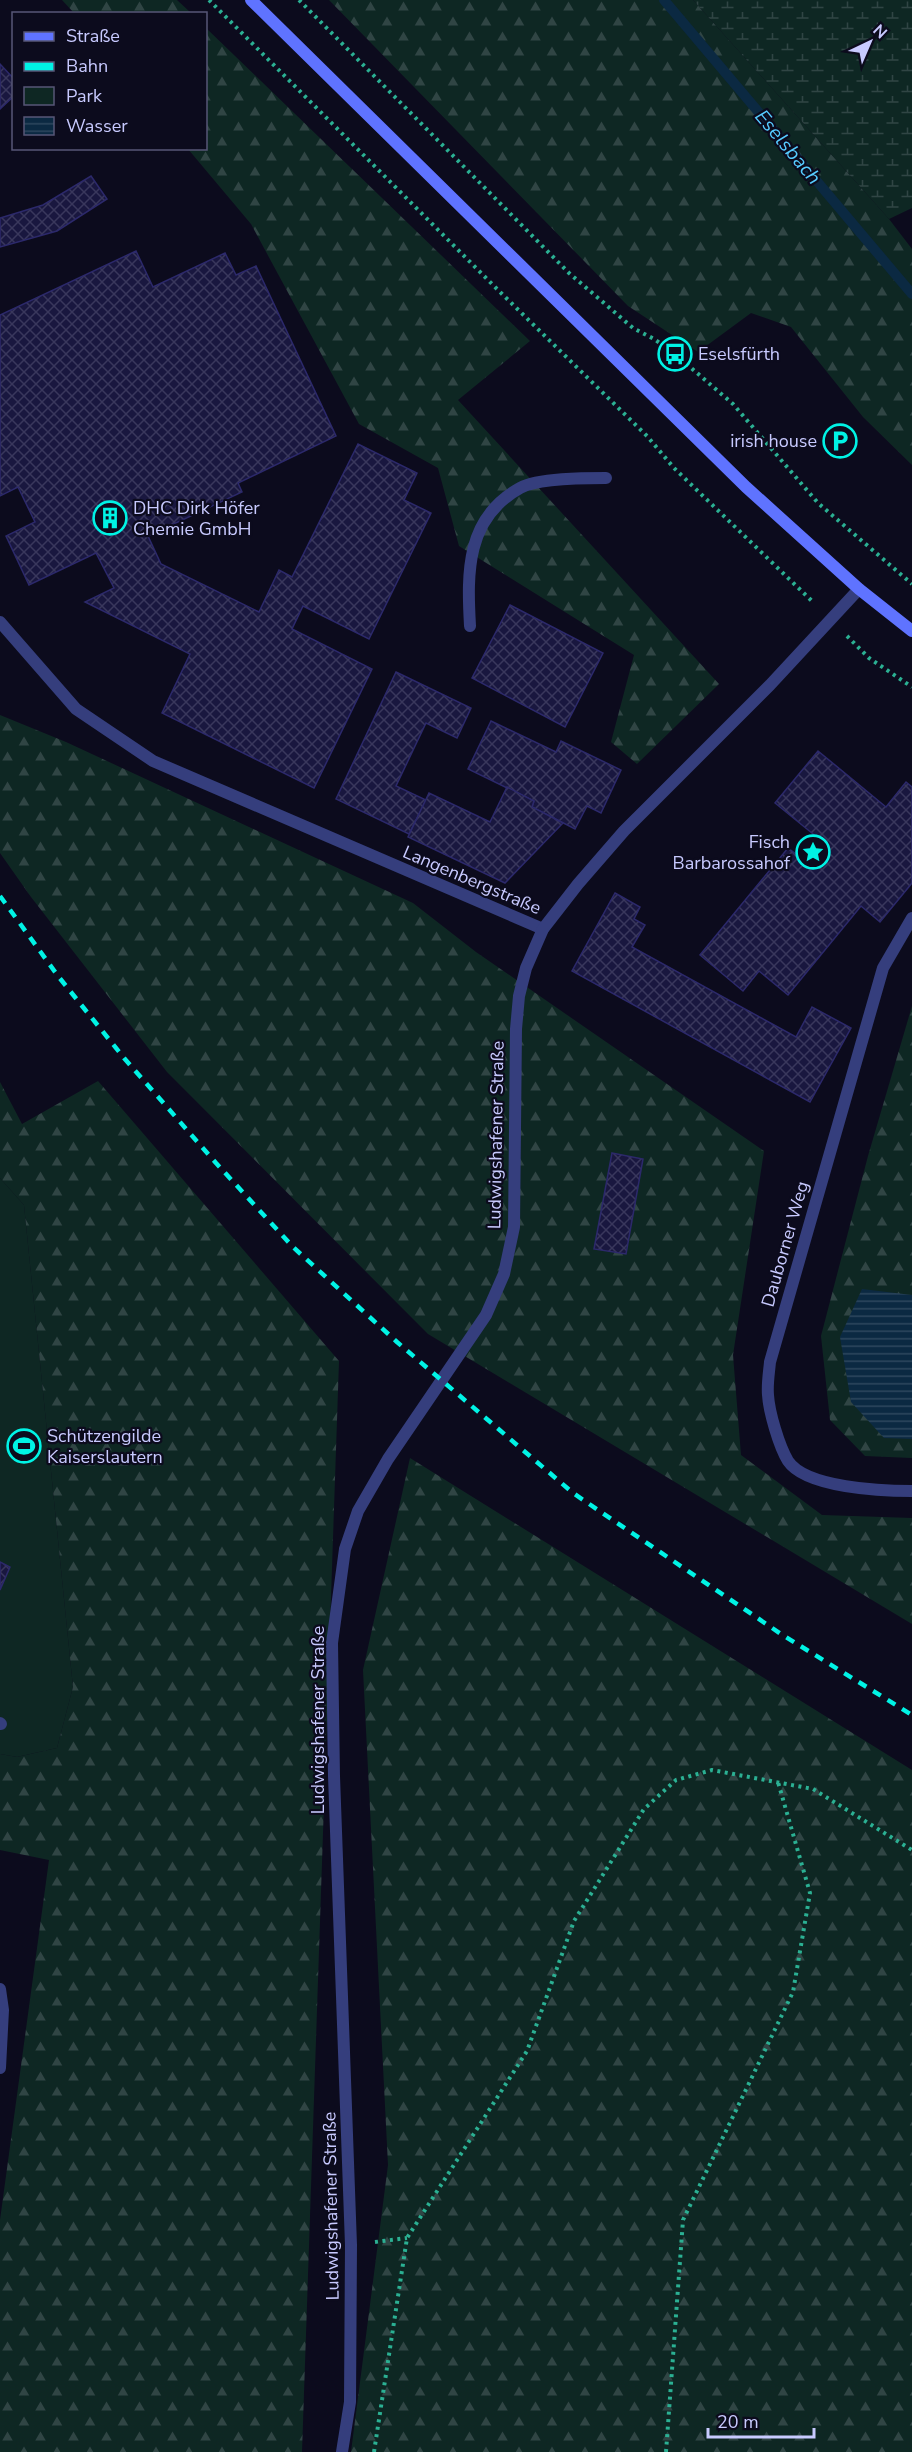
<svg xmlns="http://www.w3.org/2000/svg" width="912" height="2452" font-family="'Nunito Sans',sans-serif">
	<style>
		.green { fill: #0e2723 }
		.forest { fill: url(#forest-firs) }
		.wetland { fill: url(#wetland-marsh) }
		.water { fill: url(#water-rules) }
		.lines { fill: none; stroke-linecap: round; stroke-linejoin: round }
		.stream { stroke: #0b2942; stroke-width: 10 }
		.building { fill: url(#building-cross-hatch); stroke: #2c296b; stroke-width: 1.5 }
		.path { stroke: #2bb093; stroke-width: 4; stroke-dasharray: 3 4.5; stroke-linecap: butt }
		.service { stroke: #353e7d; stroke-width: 12 }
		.minor { stroke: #353e7d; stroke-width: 12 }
		.tertiary { stroke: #353e7d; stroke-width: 12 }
		.secondary { stroke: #5f73ff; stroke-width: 12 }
		.rail { stroke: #00f3e5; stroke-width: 4.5; stroke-dasharray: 9 8; stroke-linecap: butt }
		.labels { text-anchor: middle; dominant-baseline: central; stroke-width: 4.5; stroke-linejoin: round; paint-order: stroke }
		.poi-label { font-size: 18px; fill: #c8caff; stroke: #0c0b1d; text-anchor: start }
		.street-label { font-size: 18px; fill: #c8caff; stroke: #0c0b1d }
		.water-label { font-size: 20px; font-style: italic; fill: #56cbff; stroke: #0c0b1d }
	</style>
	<defs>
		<pattern id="forest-firs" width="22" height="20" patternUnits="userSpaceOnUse" patternTransform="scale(1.5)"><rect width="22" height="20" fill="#0e2723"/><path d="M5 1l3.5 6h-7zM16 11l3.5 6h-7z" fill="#304544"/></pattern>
		<pattern id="wetland-marsh" width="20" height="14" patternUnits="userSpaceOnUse" patternTransform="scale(1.5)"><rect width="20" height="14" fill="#0e2723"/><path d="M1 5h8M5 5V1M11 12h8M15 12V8" fill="none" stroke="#304544"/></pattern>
		<pattern id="water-rules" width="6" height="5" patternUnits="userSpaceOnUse" patternTransform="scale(1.5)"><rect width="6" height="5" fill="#0b2942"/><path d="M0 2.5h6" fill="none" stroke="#2d475e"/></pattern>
		<pattern id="building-cross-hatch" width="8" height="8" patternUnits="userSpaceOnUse" patternTransform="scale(1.5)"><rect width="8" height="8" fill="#19173f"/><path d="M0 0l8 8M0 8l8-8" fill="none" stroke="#39375c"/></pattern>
	</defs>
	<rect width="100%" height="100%" fill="#0c0b1d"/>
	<!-- green -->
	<polygon class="green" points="0,1178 24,1205 73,1687 57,1748 17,1757 0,1754"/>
	<!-- forest -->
	<g class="forest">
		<polygon points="62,0 177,0 191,13 74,13"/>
		<polygon points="329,0 693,0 889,219 912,249 912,465 863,417 791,327 751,313 698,352 628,306"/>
		<polygon points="206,28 530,341 458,400 719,684 637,764 611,742 634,655 459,546 438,468 359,424 251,224 188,149 206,148"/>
		<polygon points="0,715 66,742 413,903 476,952 764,1151 733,1355 741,1455 822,1515 912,1518 912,1624 428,1334 167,1072 31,897 0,853"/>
		<polygon points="912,1006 912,1458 865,1456 830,1420 821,1336 868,1156"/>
		<polygon points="98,1081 339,1361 302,2452 0,2452 0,2220 49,1860 0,1850 0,1754 17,1757 57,1748 73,1687 24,1205 0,1178 0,1082 22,1124"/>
		<polygon points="410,1458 912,1770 912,2452 351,2452 388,2165 363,1670"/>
	</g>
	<!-- wetland -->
	<polygon class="wetland" points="693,0 912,0 912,208 889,219"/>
	<!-- water -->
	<polygon class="water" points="862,1289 912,1295 912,1439 884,1438 851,1402 840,1337"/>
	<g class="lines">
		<!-- stream -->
		<polyline class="stream" points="664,0 912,294"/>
	</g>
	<!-- building -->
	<g class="building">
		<polygon points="0,64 14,79 14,96 0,109"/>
		<polygon points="91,176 107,199 57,231 0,247 0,218 43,205"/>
		<polygon points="136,251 153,287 225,253 236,275 256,266 336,436 238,483 242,492 148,536 161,564 259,612 279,570 292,577 358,444 417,473 404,500 431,513 369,639 303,606 292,629 372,669 314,788 162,713 190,654 85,602 114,588 96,553 29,585 6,536 35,522 18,487 0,496 0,315"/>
		<polygon points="510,605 603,653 565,727 472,678"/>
		<polygon points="396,672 471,708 457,738 426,723 396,786 426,800 409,834 336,799"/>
		<polygon points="491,721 556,752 561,741 621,770 601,813 587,806 575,829 532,807 534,801 468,769"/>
		<polygon points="818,751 886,807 906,782 912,787 912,883 880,922 861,906 788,995 759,971 743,991 700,955 788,848 813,867 829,847 775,803"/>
		<polygon points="507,787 534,801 532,807 563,823 505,883 408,837 429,793 490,822"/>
		<polygon points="615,893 640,907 634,919 645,925 632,947 796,1037 812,1007 851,1028 810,1102 572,971"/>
		<polygon points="612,1153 643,1159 626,1254 594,1249"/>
		<polygon points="0,1562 10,1567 0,1590"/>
	</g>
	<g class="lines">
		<!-- path -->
		<g class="path">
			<polyline points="209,0 499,291 647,436 674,468 814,603"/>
			<polyline points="299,0 569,273 633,328 654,339 675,354 733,404 818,503 912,584"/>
			<polyline points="847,636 869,658 912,687"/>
			<polyline points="375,2242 407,2238"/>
			<polyline points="374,2452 407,2238 527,2051 574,1921 644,1809 676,1780 712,1770 813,1789 912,1850"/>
			<polyline points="666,2452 683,2220 793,1992 810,1893 778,1782"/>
		</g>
		<!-- service -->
		<g class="service">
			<path d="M470,626c-3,-54 -4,-108 50,-138 18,-10 65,-10 86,-10"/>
			<polyline points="0,1723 1,1724"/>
			<polyline points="0,1989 3,2010 0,2068"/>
		</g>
		<!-- minor -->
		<g class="minor">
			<polyline points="0,622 76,709 153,761 543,929"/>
			<path d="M912,918l-29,50 -113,394c-1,11 -3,22 -2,33 1,17 11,51 20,66 18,27 94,30 124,30"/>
		</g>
		<!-- tertiary -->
		<polyline class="tertiary" points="342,2452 350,2402 351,2245 334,1776 332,1643 345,1549 358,1511 388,1459 486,1315 504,1274 514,1227 516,1029 519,996 526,968 543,929 578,884 624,831 770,685 859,589"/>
		<!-- secondary -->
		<polyline class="secondary" points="251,0 746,487 859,589 912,631"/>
		<!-- rail -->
		<polyline class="rail" points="0,896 58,976 124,1058 216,1163 293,1247 397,1342 573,1493 781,1634 912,1715"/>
	</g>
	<!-- icons -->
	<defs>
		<symbol id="bus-ring" viewBox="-11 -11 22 22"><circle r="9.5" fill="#0c0b1d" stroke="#00f3e5" stroke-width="1.5"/><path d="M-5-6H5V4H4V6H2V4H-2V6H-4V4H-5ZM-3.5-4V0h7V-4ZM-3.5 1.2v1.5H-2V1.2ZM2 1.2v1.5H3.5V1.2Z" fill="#00f3e5"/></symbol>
		<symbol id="parking-ring" viewBox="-11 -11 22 22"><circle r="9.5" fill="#0c0b1d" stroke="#00f3e5" stroke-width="1.5"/><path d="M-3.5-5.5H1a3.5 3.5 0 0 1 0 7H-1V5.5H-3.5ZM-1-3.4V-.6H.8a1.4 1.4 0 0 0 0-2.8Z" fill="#00f3e5"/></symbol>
		<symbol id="building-ring" viewBox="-11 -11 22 22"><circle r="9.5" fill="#0c0b1d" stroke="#00f3e5" stroke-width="1.5"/><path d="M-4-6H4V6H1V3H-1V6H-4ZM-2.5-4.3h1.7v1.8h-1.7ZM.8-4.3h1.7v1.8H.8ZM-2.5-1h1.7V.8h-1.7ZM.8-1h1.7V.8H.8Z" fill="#00f3e5"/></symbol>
		<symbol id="sight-ring" viewBox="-11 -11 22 22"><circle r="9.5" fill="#0c0b1d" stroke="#00f3e5" stroke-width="1.5"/><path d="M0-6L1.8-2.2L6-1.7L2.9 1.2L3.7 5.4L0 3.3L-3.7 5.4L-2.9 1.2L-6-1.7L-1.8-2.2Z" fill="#00f3e5"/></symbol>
		<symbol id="stadium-ring" viewBox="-11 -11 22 22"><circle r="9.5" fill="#0c0b1d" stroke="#00f3e5" stroke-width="1.5"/><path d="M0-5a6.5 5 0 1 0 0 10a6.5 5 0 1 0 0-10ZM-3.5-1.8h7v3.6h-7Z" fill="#00f3e5"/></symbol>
	</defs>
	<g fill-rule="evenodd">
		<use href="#bus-ring" x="656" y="335" width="38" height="38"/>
		<use href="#parking-ring" x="821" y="422" width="38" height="38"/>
		<use href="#building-ring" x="91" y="499" width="38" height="38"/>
		<use href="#sight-ring" x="794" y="833" width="38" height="38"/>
		<use href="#stadium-ring" x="5" y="1427" width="38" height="38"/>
	</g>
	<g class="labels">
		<!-- poi labels -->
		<g class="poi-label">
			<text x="698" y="354">Eselsfürth</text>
			<text x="817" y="441" text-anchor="end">irish house</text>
			<text x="133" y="508">DHC Dirk Höfer<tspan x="133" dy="21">Chemie GmbH</tspan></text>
			<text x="790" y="842" text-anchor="end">Fisch<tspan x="790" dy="21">Barbarossahof</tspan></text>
			<text x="47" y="1436">Schützengilde<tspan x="47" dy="21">Kaiserslautern</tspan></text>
		</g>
		<!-- street labels -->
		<g class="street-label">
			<text transform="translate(472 880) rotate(23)">Langenbergstraße</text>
			<text transform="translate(496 1135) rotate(-89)">Ludwigshafener Straße</text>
			<text transform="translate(785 1244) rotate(-74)">Dauborner Weg</text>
			<text transform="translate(318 1720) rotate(-90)">Ludwigshafener Straße</text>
			<text transform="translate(331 2206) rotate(-91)">Ludwigshafener Straße</text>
		</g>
		<!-- water labels -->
		<g class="water-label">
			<text transform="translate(788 147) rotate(50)">Eselsbach</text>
		</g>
	</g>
	<!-- legend -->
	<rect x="12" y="12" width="195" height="138" fill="#0c0b1d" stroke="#575777" stroke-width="1.5"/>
	<rect x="24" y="32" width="30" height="9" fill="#5f73ff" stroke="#575777" stroke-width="1.5"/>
	<text x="66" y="42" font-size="18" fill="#c8caff">Straße</text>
	<rect x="24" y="62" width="30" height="9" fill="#00f3e5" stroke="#575777" stroke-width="1.5"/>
	<text x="66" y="72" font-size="18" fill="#c8caff">Bahn</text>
	<rect x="24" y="87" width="30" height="18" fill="#0e2723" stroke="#575777" stroke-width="1.5"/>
	<text x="66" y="102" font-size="18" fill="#c8caff">Park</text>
	<rect x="24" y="117" width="30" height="18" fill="url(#water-rules)" stroke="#575777" stroke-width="1.5"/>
	<text x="66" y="132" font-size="18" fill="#c8caff">Wasser</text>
	<!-- north arrow -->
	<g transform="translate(870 42) rotate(44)" stroke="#0c0b1d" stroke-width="4.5" paint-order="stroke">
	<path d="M0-4.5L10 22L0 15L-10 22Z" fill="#c8caff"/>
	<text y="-9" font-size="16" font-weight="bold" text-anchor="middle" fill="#c8caff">N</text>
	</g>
	<!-- scale -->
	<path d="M708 2428v9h106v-9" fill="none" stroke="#c8caff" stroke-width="3"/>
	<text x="717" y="2428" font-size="18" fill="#c8caff" stroke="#0c0b1d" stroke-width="4.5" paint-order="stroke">20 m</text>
</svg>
